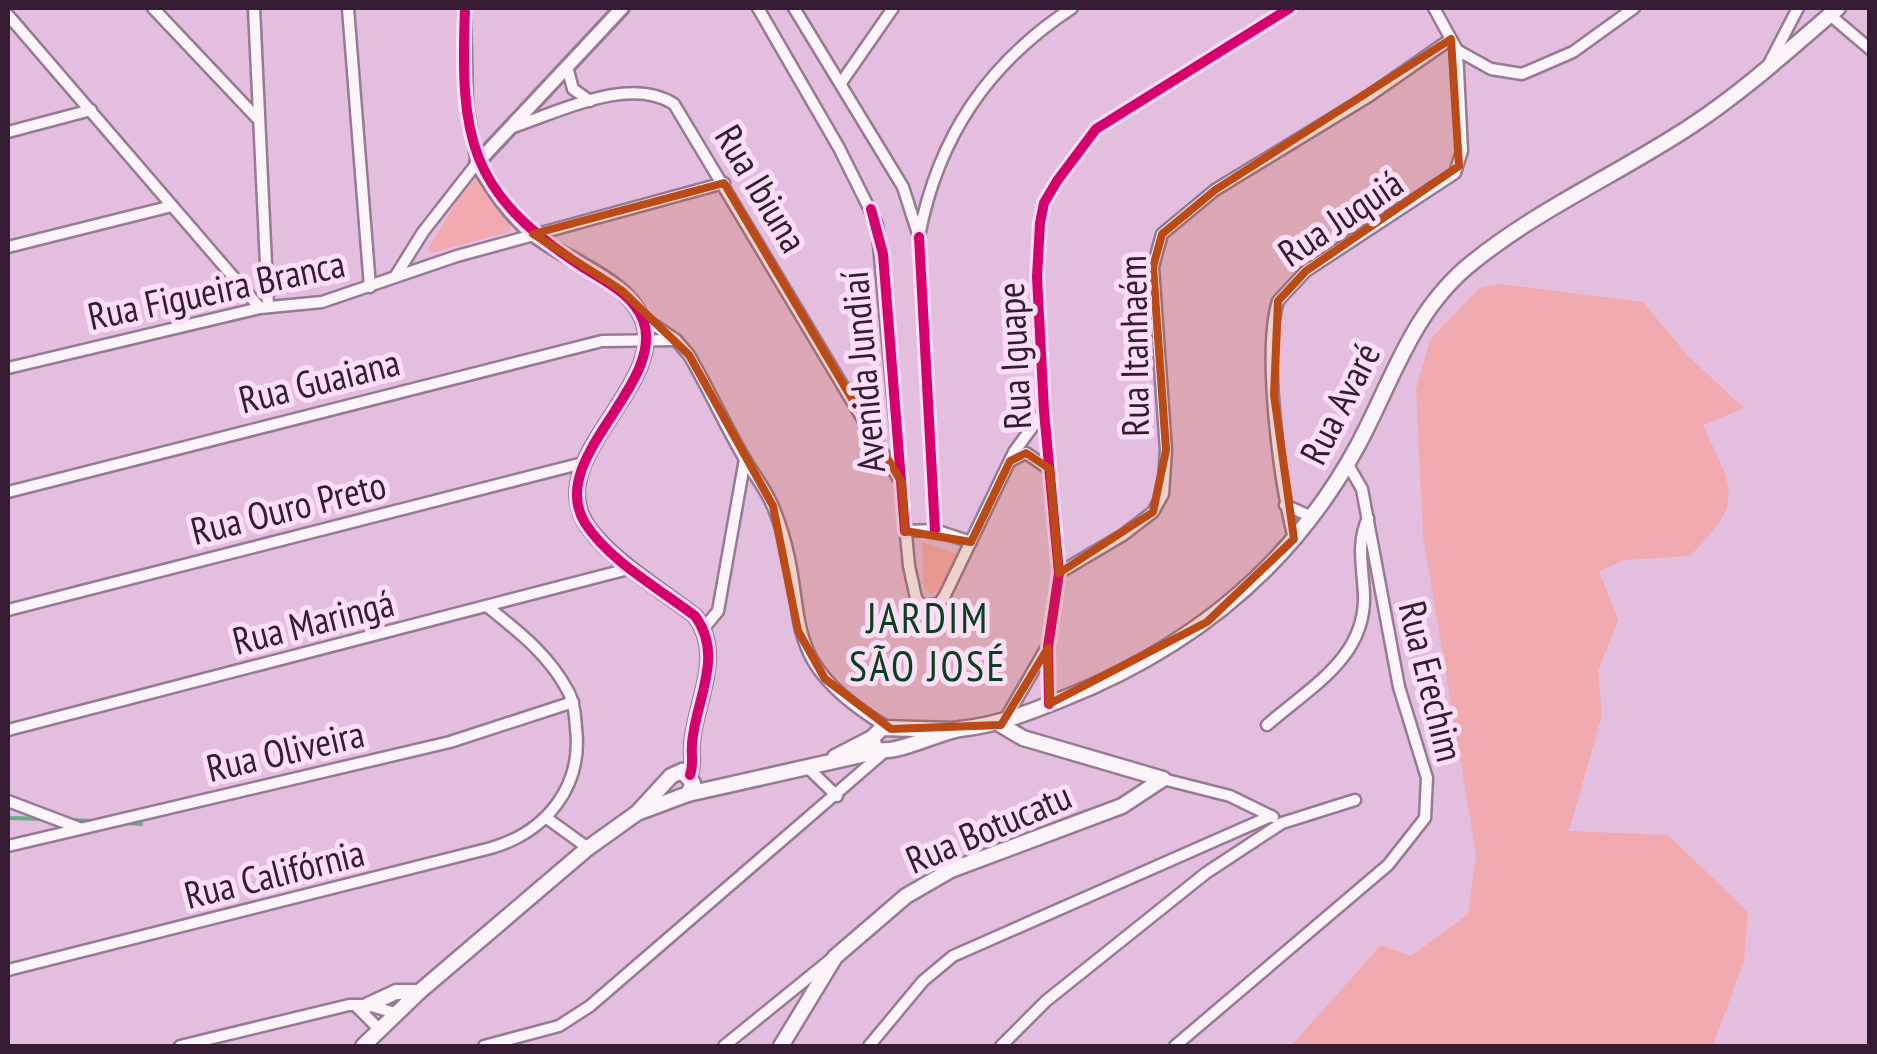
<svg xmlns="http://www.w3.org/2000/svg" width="1877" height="1054" font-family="'PT Sans Narrow',sans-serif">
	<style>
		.green { fill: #f1abb0 }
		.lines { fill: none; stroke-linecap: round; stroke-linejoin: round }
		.stream { stroke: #65af84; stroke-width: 4 }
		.minor-casing { stroke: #977a93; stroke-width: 15 }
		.tertiary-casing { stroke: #977a93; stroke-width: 18 }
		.secondary-casing { stroke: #977a93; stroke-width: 19 }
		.minor { stroke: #fbf5fa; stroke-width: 10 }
		.tertiary { stroke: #fbf5fa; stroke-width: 12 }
		.secondary { stroke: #fbf5fa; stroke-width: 14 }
		.cycleway-casing { stroke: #fcdff7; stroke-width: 16 }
		.cycleway { stroke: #d6006c; stroke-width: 10 }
		.marked { fill: #bb4a16; fill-opacity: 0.2; stroke: #bb4a16; stroke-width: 8; stroke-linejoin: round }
		.labels { text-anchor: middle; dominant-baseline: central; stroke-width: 10; stroke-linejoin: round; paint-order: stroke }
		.street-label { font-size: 38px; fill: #351c32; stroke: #fcdff7 }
		.quarter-label { font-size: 42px; letter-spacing: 2.5px; fill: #09401f; stroke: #fcdff7 }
	</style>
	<rect width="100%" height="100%" fill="#e4bede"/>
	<!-- green -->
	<g class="green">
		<polygon points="472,177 480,178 512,224 509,232 430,253 428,248"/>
		<path d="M1501,284l142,18 44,53 57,53 -41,17c30,66 43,75 -13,131l-65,4 -26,11 19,49 -20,51 4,44 -33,116 99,4 80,77 -4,48 -31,86h-422l90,-101 30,11 57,-42 8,-60 -53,-318 -7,-147 14,-50 50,-51z"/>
		<polygon points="922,542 957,554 939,590 930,593 924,588"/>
	</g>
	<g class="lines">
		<!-- stream -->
		<g class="stream">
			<polyline points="8,818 47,819"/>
			<polyline points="71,820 91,821"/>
			<polyline points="126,823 141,824"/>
		</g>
		<defs>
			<g id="minor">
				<polyline points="153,8 257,118"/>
				<polyline points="254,8 268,307"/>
				<polyline points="348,8 370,287"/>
				<polyline points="758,8 839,148 877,224 909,566 916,598 922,606 939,604 945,595 1014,452 1044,411"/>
				<polyline points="794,8 903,187 919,237 935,530"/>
				<polyline points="1434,8 1457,50 1491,69 1522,74 1573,52 1634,8"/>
				<polyline points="8,15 260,308"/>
				<polyline points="1830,15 1870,49"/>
				<polyline points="1770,62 1798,8"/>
				<polyline points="567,67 573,89 590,101"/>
				<polyline points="841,83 893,8"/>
				<path d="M513,127c46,-15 116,-52 161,-23l224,374"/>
				<polyline points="8,132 91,110"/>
				<path d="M919,236c19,-99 69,-173 153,-228"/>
				<polyline points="8,247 172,206"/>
				<polyline points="395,277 423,232 477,163 467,106 465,8"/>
				<path d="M642,317l34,23 13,15c19,33 35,68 54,101 10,18 24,34 31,53 42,104 -8,145 113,218"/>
				<polyline points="8,368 260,308 322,302 457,256 724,183"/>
				<polyline points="1010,461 1026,453 1049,469"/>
				<polyline points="8,492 602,341 676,340"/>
				<polyline points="1285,505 1312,517"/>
				<polyline points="905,531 935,530 971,542"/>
				<path d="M1294,539c-14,-56 -32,-185 -16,-238l28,-30 149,-98 7,-22 -5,-101"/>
				<polyline points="1059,573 1123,535 1153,512 1163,494 1166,450 1153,267 1162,234 1215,190 1369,96 1451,39"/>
				<polyline points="8,610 583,463"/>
				<polyline points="704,628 718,611 745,459"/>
				<polyline points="1049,704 1048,647 1059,573 1044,411 1037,277 1040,223 1044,203 1057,181 1096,129 1290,8"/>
				<polyline points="1003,723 1047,647"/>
				<path d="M1267,725c43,-38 99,-67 97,-130 -1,-26 -8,-52 4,-77"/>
				<polyline points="8,730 632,568"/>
				<polyline points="807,767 837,796"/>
				<polyline points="1163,779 1230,796 1273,817"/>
				<polyline points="8,801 79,828"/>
				<polyline points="548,819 588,848"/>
				<polyline points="8,846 450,742 573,702"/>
				<path d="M8,970l483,-122c55,-16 92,-61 85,-120 -1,-13 -2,-26 -8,-37 -19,-36 -49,-59 -80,-84"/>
				<polyline points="355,1005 379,1029"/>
				<polyline points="180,1046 349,1005 368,1005 395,1013"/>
				<polyline points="484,1046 559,1026 590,1006 883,753"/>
				<polyline points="724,1046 830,960"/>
				<polyline points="869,1046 923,981 953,956 1271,816"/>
				<polyline points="1001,1046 1046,1001 1206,873 1282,823 1355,800"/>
				<polyline points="1175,1046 1388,865 1425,818 1427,778 1399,687 1362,489 1347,463"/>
			</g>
			<path id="tertiary" d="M622,8l-145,155c16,26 33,53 57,72 33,26 91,43 108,83 28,65 -97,138 -57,204 20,34 78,69 110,94 30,40 0,85 -3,128 -1,12 2,20 -2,31"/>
			<g id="secondary">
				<polyline points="1001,725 1023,738 1163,779"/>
				<path d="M872,738l3,10c15,10 63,-16 85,-19 37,-4 65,-15 100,-29 128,-50 232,-133 298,-255 35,-65 54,-135 115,-183 67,-54 147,-89 218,-136 52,-34 100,-78 147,-118"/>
				<polyline points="835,757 872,738 882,728 952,730"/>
				<polyline points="688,794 879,751"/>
				<polyline points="368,1005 396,992 419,992"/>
				<polyline points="363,1046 419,992 588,848 637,813 671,776 682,771 693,783 688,794 637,813"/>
				<polyline points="781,1046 835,957 906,896 951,870 1122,806 1163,779"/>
			</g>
		</defs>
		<!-- minor casing -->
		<use href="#minor" class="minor-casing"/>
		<!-- tertiary casing -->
		<use href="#tertiary" class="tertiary-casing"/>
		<!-- secondary casing -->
		<use href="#secondary" class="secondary-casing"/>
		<!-- minor -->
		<use href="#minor" class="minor"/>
		<!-- tertiary -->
		<use href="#tertiary" class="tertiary"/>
		<!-- secondary -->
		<use href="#secondary" class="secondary"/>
		<defs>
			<g id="cycleway">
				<path d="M465,8c-5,130 3,184 116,258 23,15 51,27 62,54 24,65 -98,138 -58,203 24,38 75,66 110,93 30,40 0,85 -3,128 -1,12 2,20 -2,31"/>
				<polyline points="871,209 883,254 905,531"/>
				<polyline points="919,237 935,530"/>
				<polyline points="1049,704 1048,647 1059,573 1044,411 1037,277 1040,223 1044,203 1057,181 1096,129 1290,8"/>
			</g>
		</defs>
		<!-- cycleway casing -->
		<use href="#cycleway" class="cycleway-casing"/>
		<!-- cycleway -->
		<use href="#cycleway" class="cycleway"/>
	</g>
	<!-- marked area -->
	<path class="marked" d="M1451,39l8,127 -153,105 -28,30 -4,94 20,144 -87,83 -158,82 -1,-56 -47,77 -110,4 -66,-50 -27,-48 -25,-125 -84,-151 -68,-65 -88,-56 191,-51 178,300 3,48 66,11 39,-81 16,-8 24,16 9,104 94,-61 13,-62 -13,-183 9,-33 53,-44z"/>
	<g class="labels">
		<!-- street labels -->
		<g class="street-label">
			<text transform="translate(762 188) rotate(59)">Rua Ibiuna</text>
			<text transform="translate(1340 217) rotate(-34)">Rua Juquiá</text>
			<text transform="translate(216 289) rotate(-12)">Rua Figueira Branca</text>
			<text transform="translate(1133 346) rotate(-91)">Rua Itanhaém</text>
			<text transform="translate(1013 356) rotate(-93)">Rua Iguape</text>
			<text transform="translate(862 372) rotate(-95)">Avenida Jundiaí</text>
			<text transform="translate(319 380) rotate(-14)">Rua Guaiana</text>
			<text transform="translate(1339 403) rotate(-63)">Rua Avaré</text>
			<text transform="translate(288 507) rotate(-14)">Rua Ouro Preto</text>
			<text transform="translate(313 621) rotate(-14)">Rua Maringá</text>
			<text transform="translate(1432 681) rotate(76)">Rua Erechim</text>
			<text transform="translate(285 750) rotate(-13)">Rua Oliveira</text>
			<text transform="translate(988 827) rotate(-23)">Rua Botucatu</text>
			<text transform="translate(274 873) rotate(-14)">Rua Califórnia</text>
		</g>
		<!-- quarter labels -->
		<g class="quarter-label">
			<text x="928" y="617">JARDIM<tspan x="928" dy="48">SÃO JOSÉ</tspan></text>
		</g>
	</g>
	<!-- border -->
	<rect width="1877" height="1054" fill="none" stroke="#351c32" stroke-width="20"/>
</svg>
